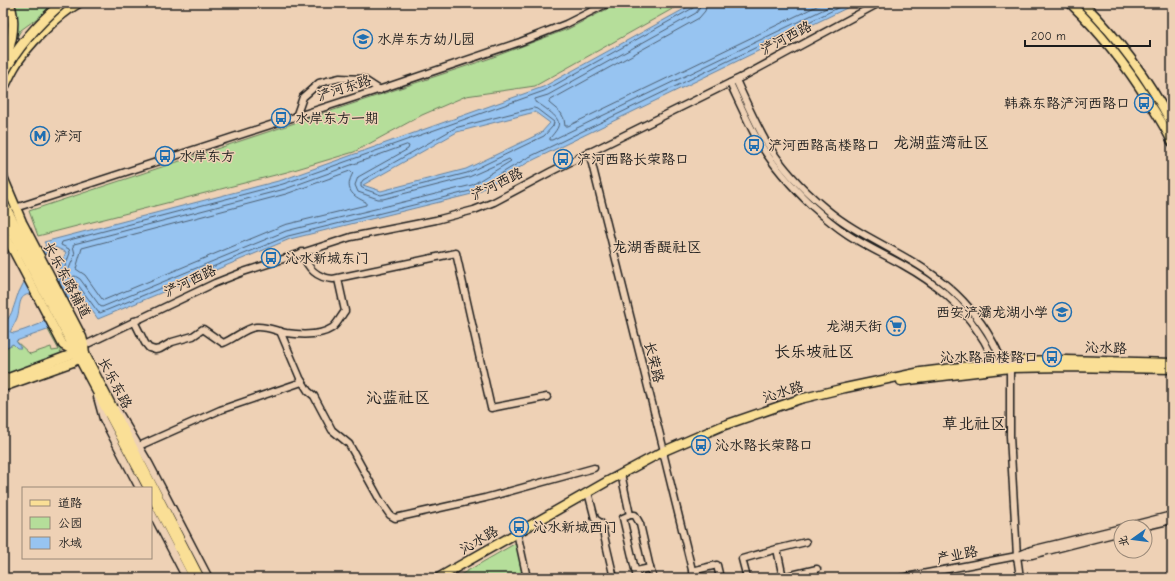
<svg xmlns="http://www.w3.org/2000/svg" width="1175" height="581" font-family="'Comic Neue','LXGW WenKai TC',sans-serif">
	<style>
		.green { fill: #b5de9a; stroke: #687d5b }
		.water { fill: #97c4f1; stroke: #66819c; fill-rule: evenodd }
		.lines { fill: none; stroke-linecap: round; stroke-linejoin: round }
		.shore { stroke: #4d5f71; stroke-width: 1 }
		.minor-casing { stroke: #1c1c1c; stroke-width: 9 }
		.major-casing { stroke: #1c1c1c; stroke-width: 11 }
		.minor { stroke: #eed1b5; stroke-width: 6 }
		.major { stroke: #fadf96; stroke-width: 8 }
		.highway-bridge-casing { stroke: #1c1c1c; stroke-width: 12; stroke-linecap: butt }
		.highway-bridge { stroke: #fadf96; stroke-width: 9 }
		.labels { text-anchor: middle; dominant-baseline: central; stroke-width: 3; stroke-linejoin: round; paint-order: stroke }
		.street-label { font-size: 14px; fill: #1c1c1c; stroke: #eed1b5 }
		.poi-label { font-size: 14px; fill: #1c1c1c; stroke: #eed1b5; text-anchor: start }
		.neighbourhood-label { font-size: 15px; fill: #1c1c1c; stroke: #eed1b5 }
		.quarter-label { font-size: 16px; fill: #1c1c1c; stroke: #eed1b5 }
	</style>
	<rect width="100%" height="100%" fill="#eed1b5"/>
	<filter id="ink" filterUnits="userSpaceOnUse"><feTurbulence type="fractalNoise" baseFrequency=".025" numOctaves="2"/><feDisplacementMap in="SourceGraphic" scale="8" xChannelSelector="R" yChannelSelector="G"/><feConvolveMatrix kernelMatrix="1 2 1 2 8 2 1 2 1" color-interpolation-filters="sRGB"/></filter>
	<g filter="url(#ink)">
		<!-- green -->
		<g class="green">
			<polygon points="3,3 58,3 21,30 3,62"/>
			<polygon points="619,3 683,3 535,86 466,96 422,115 354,152 287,172 38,236 29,211 488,59 568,29"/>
			<polygon points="50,329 61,350 61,353 59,357 3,376 3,349 13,344 20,348 16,341 30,354 51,347 52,351 59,350 48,330"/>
			<polygon points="516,543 523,578 455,578"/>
		</g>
		<!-- water -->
		<path class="water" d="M695,3h162l-328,159 -53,31 -186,46 -192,80 -24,-34 -6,22 -5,15 -13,7 -34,12 5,7h-4l-4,-4 -10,5v-15l1,-4 -1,-3v-6l2,2c8,-10 9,-18 13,-29 2,-5 5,-9 7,-14 6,-12 11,-25 21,-35l-2,-3 238,-62 261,-93zM535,112l15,11 -9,10 -75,36 -85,22 -18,-6 94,-53zM52,246l14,6 -8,21 -9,37 -4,9 -5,5 -16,6 -10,3 -4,-1c2,-4 5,-9 7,-14 4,-11 0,-23 14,-24l5,-8 9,-23v-7l2,-6z"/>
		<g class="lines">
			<!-- shore -->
			<g class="shore">
				<path d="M701,3l-2,6 -3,4 -148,82 -13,4v3c5,2 10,6 14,9 14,11 11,15 1,27v2h2l285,-137"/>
				<polyline points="707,3 705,11 699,18 549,101 549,103 561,113 564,119 565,126 568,126 823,3"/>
				<polygon points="534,108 537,109 554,122 553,126 544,136 467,173 381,195 364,189 361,187 361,183 363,180 455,128"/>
				<polygon points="407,145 409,146 408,149 358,177 355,185 358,192 378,199 383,199 469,177 509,159 511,161 472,185 286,231 102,307 100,306 80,279 75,276 68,278 66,276 75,254 73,246 74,244 285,189"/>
				<path d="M351,171l2,2c-9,16 -1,23 13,29v3l-82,20 -180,75 -2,-1 -17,-24 -9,-6 6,-21 204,-54z"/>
				<polyline points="59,283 70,253 69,249 61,245 62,242 283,184 544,91 693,8 696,3"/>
				<polyline points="66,296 68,286 72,281 76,282 98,312 100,313 288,236 474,190 527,158 848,3"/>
			</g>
			<defs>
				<g id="minor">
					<polyline points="3,38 23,43 26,45"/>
					<path d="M736,80c9,20 18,40 29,60 15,25 37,49 60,68 33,28 74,42 108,67 21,15 40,35 54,57 6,10 13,21 15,33"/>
					<path d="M730,83c8,17 16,35 25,52 14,26 35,50 57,71 11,10 23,20 35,28 18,12 38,21 56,31 32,18 56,37 76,68 7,10 13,22 15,33"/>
					<polyline points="296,117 303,97 319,83 340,78 363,79 380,90"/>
					<polyline points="589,152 664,451 664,456 694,578"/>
					<polyline points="15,208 387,87 520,42 566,24 608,3"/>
					<path d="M302,252c5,16 14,26 31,27l123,-26 35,155 56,-11"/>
					<path d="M134,321l11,22 4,5 6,2 5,-1 12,-7 21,-6 10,-7 20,14c11,-4 22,-15 33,-16 11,-1 20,4 30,6 14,2 34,3 46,-5 5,-3 9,-12 13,-17l-7,-32"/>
					<polyline points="280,331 300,378 308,391 314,396 332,430 349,444 381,502 390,515 395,518 485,498 594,468"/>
					<polyline points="81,347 215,283 243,272 351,237 436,220 474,210 494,202 552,171 744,76 879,3"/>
					<polyline points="1010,365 1010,436 1017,556 1020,578"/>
					<polyline points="97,397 103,419 139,488"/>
					<polyline points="117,409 149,463 209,578"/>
					<polyline points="139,446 220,410 302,382"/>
					<polyline points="622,478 630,515 623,518 637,578"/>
					<polyline points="589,496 595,519 601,523 614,578"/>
					<polyline points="151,511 186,578"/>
					<polyline points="630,515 635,515 640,524 650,568 636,571"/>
					<polyline points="1125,527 1172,515"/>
					<polyline points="1142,527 1172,520"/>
					<polyline points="1121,528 1031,550 1017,556 1032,555 1121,532"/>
					<polyline points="518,537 527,578"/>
					<polyline points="777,549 783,578"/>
					<polyline points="650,568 653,578"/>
					<polyline points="692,571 717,565 720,578"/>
					<polyline points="783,577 817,569"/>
					<polyline points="747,578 742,559 777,549 806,542"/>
					<polyline points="901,578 1017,556"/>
				</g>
				<g id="major">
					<path d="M1070,3c31,30 56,62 79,99 8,13 17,26 23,40"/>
					<path d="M1083,3c36,36 65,76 89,121"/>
					<path d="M3,90c4,-8 7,-15 11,-22 12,-22 44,-53 65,-65"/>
					<polyline points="3,177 22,222 82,337 84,345 85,354 73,362 3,387"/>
					<polyline points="3,202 87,358 200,578"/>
					<polyline points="3,215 148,488"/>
					<polyline points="3,231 63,345 74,351"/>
					<polyline points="3,380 70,355 77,350"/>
					<polyline points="901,381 1010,368 1066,367 1172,369"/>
					<polyline points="151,495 194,578"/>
					<polyline points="438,578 608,481 664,451 722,426 800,399 845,388 921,372 1010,361 1066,360 1172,363"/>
				</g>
			</defs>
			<!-- minor casing -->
			<use href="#minor" class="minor-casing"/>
			<!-- major casing -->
			<use href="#major" class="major-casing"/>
			<!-- minor -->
			<use href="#minor" class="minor"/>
			<!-- major -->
			<use href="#major" class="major"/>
			<defs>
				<g id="highway-bridge">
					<path d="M3,65c8,-19 14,-42 6,-62"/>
					<path d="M3,74c14,-27 36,-51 59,-71"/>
				</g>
			</defs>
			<!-- highway-bridge casing -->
			<use href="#highway-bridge" class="highway-bridge-casing"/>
			<!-- highway-bridge -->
			<use href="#highway-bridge" class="highway-bridge"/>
		</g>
	</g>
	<!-- icons -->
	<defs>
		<symbol id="school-ring" viewBox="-11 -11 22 22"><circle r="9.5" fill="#eed1b5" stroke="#1f6fb2" stroke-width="1.5"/><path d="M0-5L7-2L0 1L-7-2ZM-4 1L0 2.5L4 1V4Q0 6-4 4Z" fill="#1f6fb2"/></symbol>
		<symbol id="bus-ring" viewBox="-11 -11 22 22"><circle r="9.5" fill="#eed1b5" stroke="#1f6fb2" stroke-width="1.5"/><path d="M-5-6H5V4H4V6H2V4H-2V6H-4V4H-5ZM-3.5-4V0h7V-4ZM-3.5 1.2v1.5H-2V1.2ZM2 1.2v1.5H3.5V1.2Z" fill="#1f6fb2"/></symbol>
		<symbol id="metro-ring" viewBox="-11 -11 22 22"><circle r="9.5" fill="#eed1b5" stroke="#1f6fb2" stroke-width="1.5"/><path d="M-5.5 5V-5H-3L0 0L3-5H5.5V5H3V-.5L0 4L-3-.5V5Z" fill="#1f6fb2"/></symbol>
		<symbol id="supermarket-ring" viewBox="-11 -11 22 22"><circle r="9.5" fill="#eed1b5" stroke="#1f6fb2" stroke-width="1.5"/><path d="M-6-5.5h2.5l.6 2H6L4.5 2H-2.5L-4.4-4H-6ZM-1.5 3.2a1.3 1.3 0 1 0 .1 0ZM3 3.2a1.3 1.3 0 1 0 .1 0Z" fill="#1f6fb2"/></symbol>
	</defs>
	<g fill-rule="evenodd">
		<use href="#school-ring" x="352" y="28" width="22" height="22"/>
		<use href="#bus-ring" x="1133" y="92" width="22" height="22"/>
		<use href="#bus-ring" x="270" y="107" width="22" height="22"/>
		<use href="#metro-ring" x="29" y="125" width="22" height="22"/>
		<use href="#bus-ring" x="743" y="134" width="22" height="22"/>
		<use href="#bus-ring" x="154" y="145" width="22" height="22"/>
		<use href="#bus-ring" x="552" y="148" width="22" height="22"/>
		<use href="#bus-ring" x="260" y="247" width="22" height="22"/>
		<use href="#school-ring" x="1051" y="301" width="22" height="22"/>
		<use href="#supermarket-ring" x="885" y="315" width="22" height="22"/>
		<use href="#bus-ring" x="1041" y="346" width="22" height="22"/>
		<use href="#bus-ring" x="690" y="434" width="22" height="22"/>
		<use href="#bus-ring" x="508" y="516" width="22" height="22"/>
	</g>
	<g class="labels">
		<!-- street labels -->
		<g class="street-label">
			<text transform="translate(786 38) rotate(-28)">浐河西路</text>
			<text transform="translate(344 88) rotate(-18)">浐河东路</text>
			<text transform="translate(497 184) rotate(-26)">浐河西路</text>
			<text transform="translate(67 280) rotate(62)">长乐东路辅道</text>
			<text transform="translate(190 281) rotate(-25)">浐河西路</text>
			<text transform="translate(1106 348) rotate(2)">沁水路</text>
			<text transform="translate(654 362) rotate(76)">长荣路</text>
			<text transform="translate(115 383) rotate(62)">长乐东路</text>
			<text transform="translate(783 392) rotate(-17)">沁水路</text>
			<text transform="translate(479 540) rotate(-30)">沁水路</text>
			<text transform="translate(957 555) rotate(-11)">产业路</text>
		</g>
		<!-- poi labels -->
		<g class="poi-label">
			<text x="377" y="39">水岸东方幼儿园</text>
			<text x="1130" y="103" text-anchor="end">韩森东路浐河西路口</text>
			<text x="295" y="118">水岸东方一期</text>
			<text x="54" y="136">浐河</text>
			<text x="768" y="145">浐河西路高楼路口</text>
			<text x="179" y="156">水岸东方</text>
			<text x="577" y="159">浐河西路长荣路口</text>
			<text x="285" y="258">沁水新城东门</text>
			<text x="1048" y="312" text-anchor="end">西安浐灞龙湖小学</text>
			<text x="882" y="326" text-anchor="end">龙湖天街</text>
			<text x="1038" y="357" text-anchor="end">沁水路高楼路口</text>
			<text x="715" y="445">沁水路长荣路口</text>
			<text x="533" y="527">沁水新城西门</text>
		</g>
		<!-- neighbourhood labels -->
		<g class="neighbourhood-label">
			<text x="657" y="247">龙湖香醍社区</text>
		</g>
		<!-- quarter labels -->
		<g class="quarter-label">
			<text x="941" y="143">龙湖蓝湾社区</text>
			<text x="814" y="352">长乐坡社区</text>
			<text x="398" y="398">沁蓝社区</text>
			<text x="974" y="424">草北社区</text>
		</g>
	</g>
	<!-- margin -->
	<rect width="1175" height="581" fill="none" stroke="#eed1b5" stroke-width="16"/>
	<rect x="8" y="8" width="1159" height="565" fill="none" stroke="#1c1c1c" stroke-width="1.5" filter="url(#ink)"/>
	<!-- legend -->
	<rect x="22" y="487" width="130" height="72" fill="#eed1b5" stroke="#9a8978"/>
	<rect x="30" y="500" width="20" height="6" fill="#fadf96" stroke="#9a8978"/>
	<text x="58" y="507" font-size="12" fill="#1c1c1c">道路</text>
	<rect x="30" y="517" width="20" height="12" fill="#b5de9a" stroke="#9a8978"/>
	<text x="58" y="527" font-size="12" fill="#1c1c1c">公园</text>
	<rect x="30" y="537" width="20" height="12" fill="#97c4f1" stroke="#9a8978"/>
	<text x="58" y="547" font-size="12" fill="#1c1c1c">水域</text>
	<!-- north arrow -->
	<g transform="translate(1133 539) rotate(256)"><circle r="19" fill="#eed1b5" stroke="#9a8978"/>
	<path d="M0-3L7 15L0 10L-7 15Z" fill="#1f6fb2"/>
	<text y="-6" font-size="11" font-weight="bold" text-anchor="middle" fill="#1c1c1c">北</text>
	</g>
	<!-- scale -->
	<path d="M1025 40v6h125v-6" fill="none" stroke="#1c1c1c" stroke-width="2"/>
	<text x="1031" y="40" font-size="12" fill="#1c1c1c" stroke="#eed1b5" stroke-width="3" paint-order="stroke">200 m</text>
</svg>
